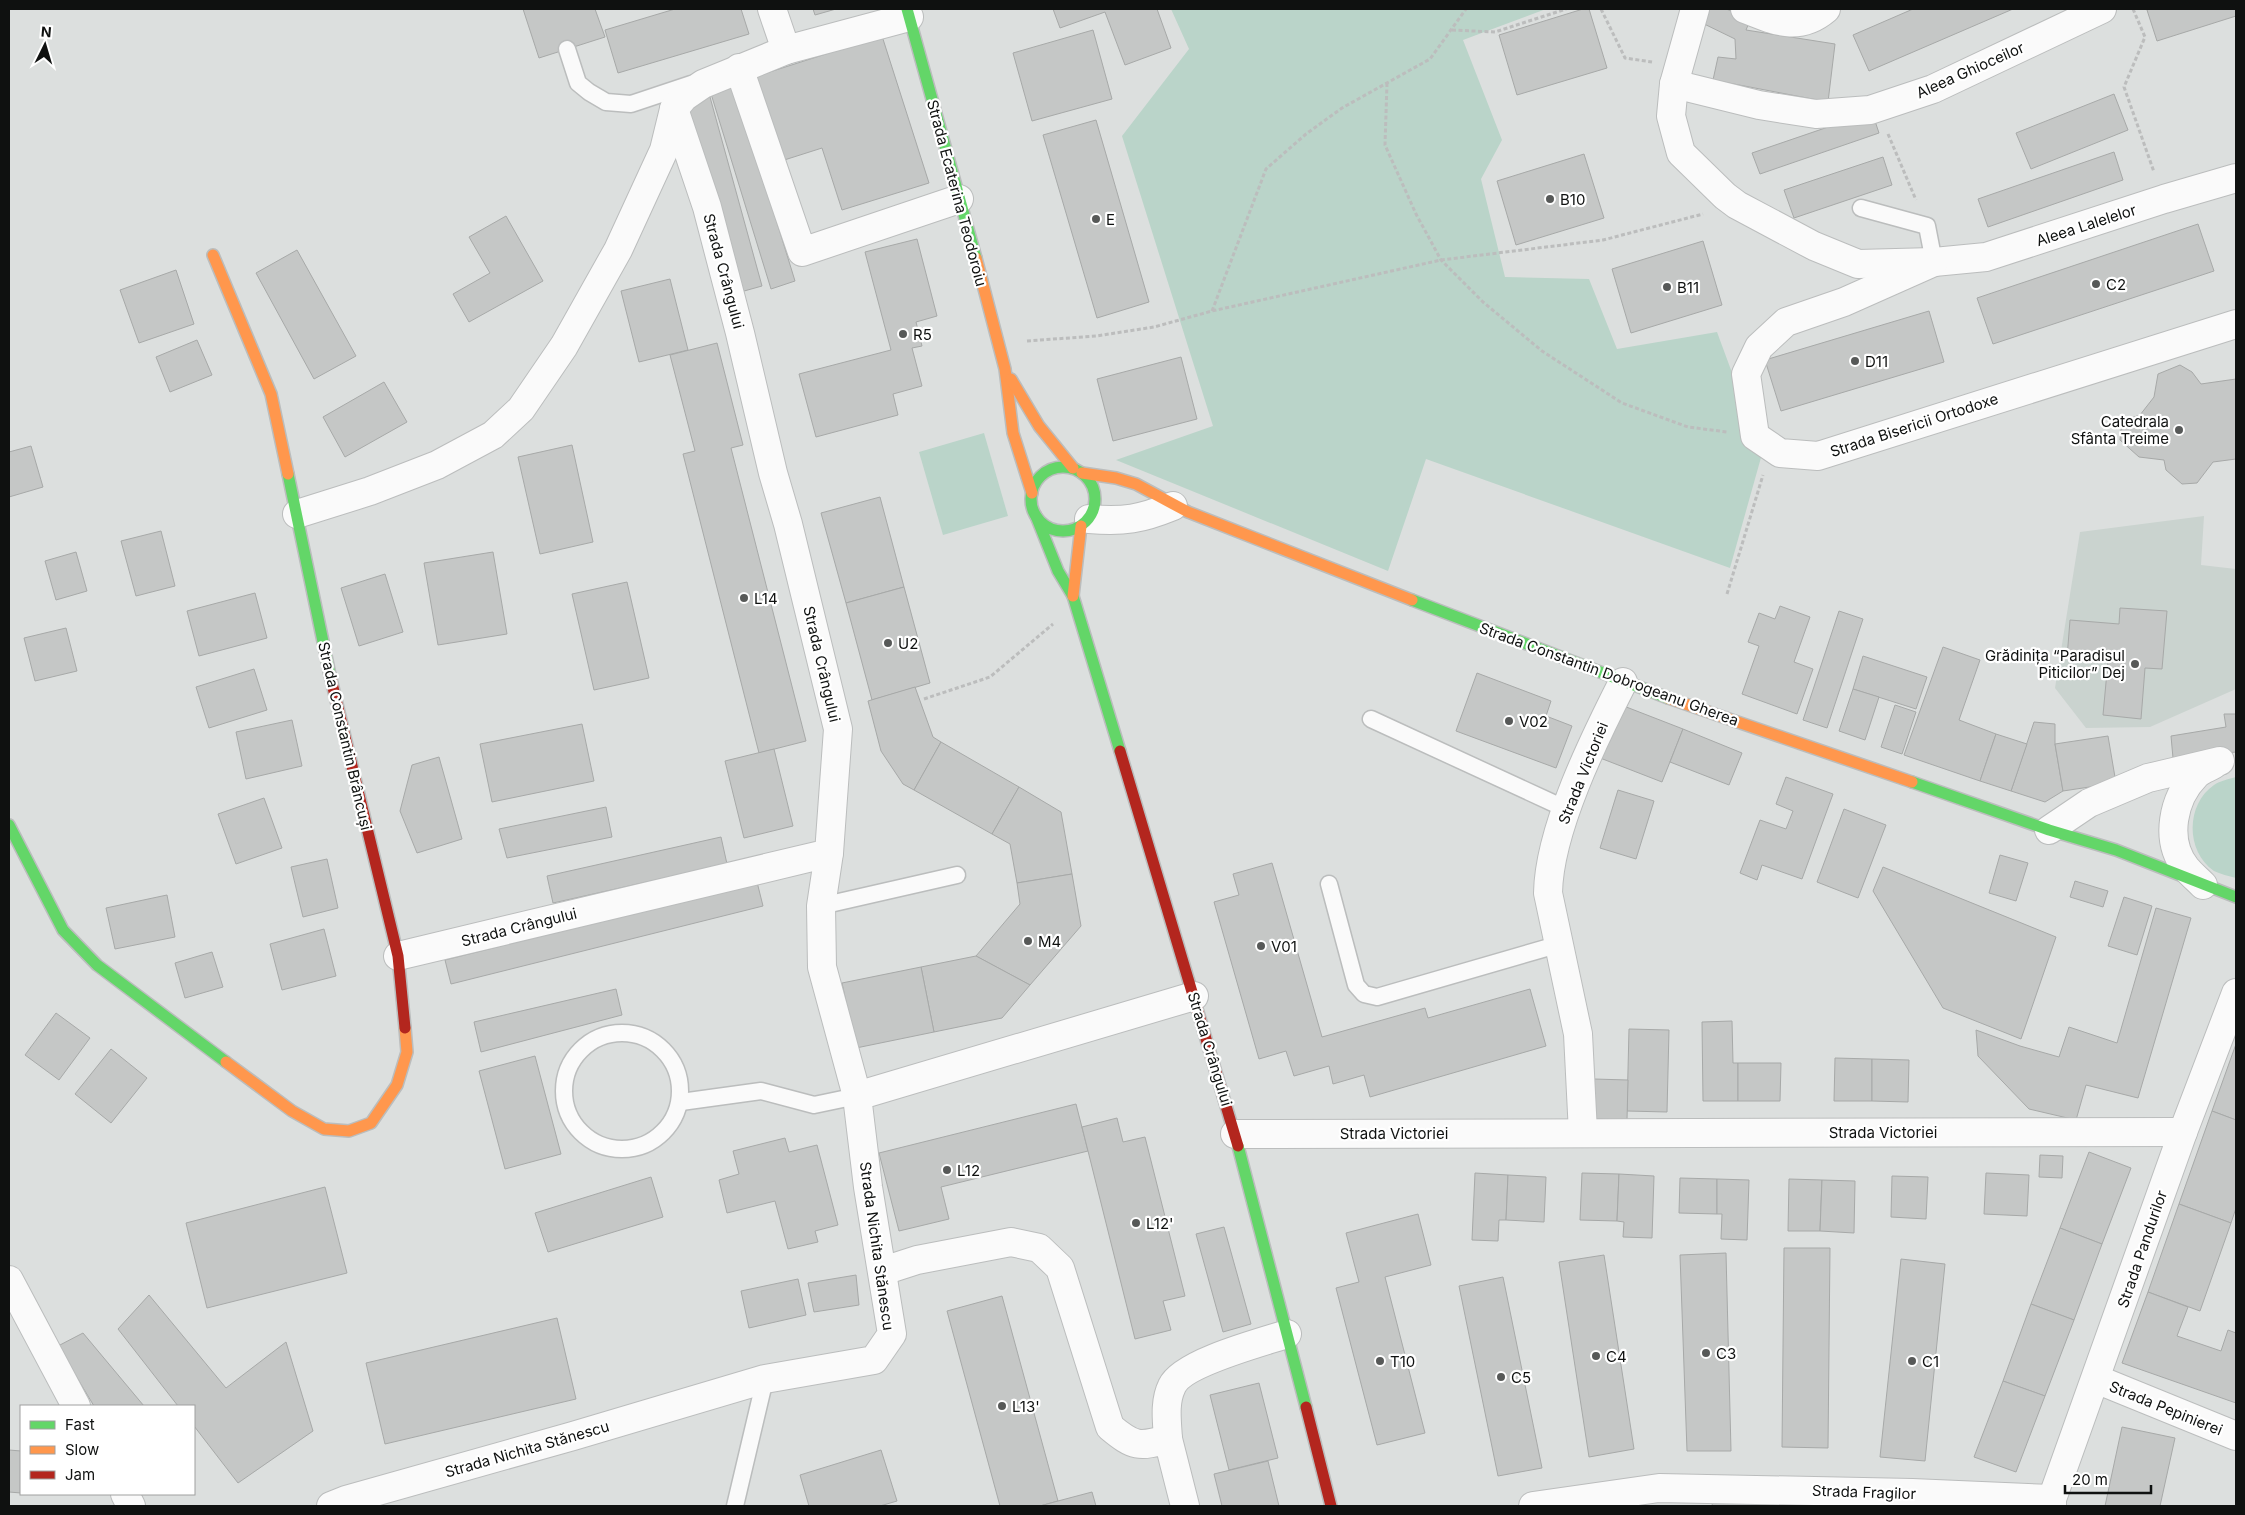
<svg xmlns="http://www.w3.org/2000/svg" width="2245" height="1515" font-family="Inter,sans-serif">
	<style>
		.built { fill: #cad3cf }
		.green { fill: #bad4c9 }
		.building { fill: #c5c7c6; stroke: #a7a9a8 }
		.lines { fill: none; stroke-linecap: round; stroke-linejoin: round }
		.lane-casing { stroke: #bbbdbd; stroke-width: 19 }
		.street-casing { stroke: #bbbdbd; stroke-width: 30 }
		.fast-casing { stroke: #bbbdbd; stroke-width: 14 }
		.slow-casing { stroke: #bbbdbd; stroke-width: 14 }
		.jam-casing { stroke: #bbbdbd; stroke-width: 14 }
		.path { stroke: #bcbdbd; stroke-width: 3; stroke-dasharray: 4 2.5; stroke-linecap: butt }
		.lane { stroke: #fafafa; stroke-width: 16 }
		.street { stroke: #fafafa; stroke-width: 28 }
		.fast { stroke: #63d668; stroke-width: 11 }
		.slow { stroke: #ff974d; stroke-width: 11 }
		.jam { stroke: #b3261e; stroke-width: 11 }
		.poi-dot { fill: #575958; stroke: #fff; stroke-width: 2 }
		.labels { text-anchor: middle; dominant-baseline: central; stroke-width: 4.5; stroke-linejoin: round; paint-order: stroke }
		.street-label { font-size: 15px; fill: #0f1110; stroke: #fff }
		.poi-label { font-size: 15px; fill: #0f1110; stroke: #fff; text-anchor: start }
	</style>
	<rect width="100%" height="100%" fill="#dcdfde"/>
	<!-- built -->
	<polygon class="built" points="2204,516 2201,565 2236,569 2236,689 2150,727 2086,728 2055,688 2080,532"/>
	<!-- green -->
	<g class="green">
		<polygon points="1171,9 1546,9 1463,40 1502,140 1481,179 1505,277 1589,279 1617,349 1717,332 1762,454 1730,568 1426,459 1388,571 1116,460 1213,426 1122,136 1189,49"/>
		<polygon points="984,433 1008,516 943,535 919,452"/>
		<path d="M2236,777v101c-7,-2 -16,-4 -22,-7 -29,-20 -28,-67 0,-86 6,-4 15,-6 22,-8z"/>
	</g>
	<!-- building -->
	<g class="building">
		<polygon points="523,9 595,9 605,37 539,58"/>
		<polygon points="675,9 741,9 749,34 618,73 605,30"/>
		<polygon points="813,9 836,9 815,15"/>
		<polygon points="1053,9 1157,9 1171,48 1125,65 1105,12 1060,28"/>
		<polygon points="1583,9 1589,9 1607,68 1517,95 1499,35"/>
		<polygon points="1702,9 1726,9 1751,18 1746,30 1835,44 1828,102 1713,80 1718,57 1736,59 1735,39 1696,20"/>
		<polygon points="1913,9 2013,9 1869,71 1853,35"/>
		<polygon points="2150,9 2236,9 2236,16 2157,41 2147,10"/>
		<polygon points="1093,30 1112,99 1032,121 1013,53"/>
		<polygon points="882,36 929,183 842,210 822,148 778,162 751,78"/>
		<polygon points="732,76 795,281 771,289 708,84"/>
		<polygon points="2114,94 2128,130 2031,169 2016,133"/>
		<polygon points="710,97 762,286 737,293 685,104"/>
		<polygon points="1872,112 1879,133 1760,174 1752,153"/>
		<polygon points="1096,120 1149,302 1097,318 1043,135"/>
		<polygon points="2114,152 2123,180 1988,227 1978,199"/>
		<polygon points="1584,154 1604,218 1516,245 1497,181"/>
		<polygon points="1883,157 1892,185 1794,218 1784,190"/>
		<polygon points="506,216 543,281 469,322 453,294 490,273 469,237"/>
		<polygon points="2198,224 2214,271 1993,344 1977,298"/>
		<polygon points="917,239 937,316 916,322 922,346 912,348 922,386 893,394 898,415 816,437 799,374 891,350 865,252"/>
		<polygon points="1703,241 1722,305 1631,333 1612,269"/>
		<polygon points="297,250 356,356 314,379 256,273"/>
		<polygon points="176,270 194,324 139,343 120,290"/>
		<polygon points="670,279 688,350 639,362 621,291"/>
		<polygon points="1929,311 1944,362 1781,411 1765,360"/>
		<polygon points="197,340 212,375 170,392 156,357"/>
		<polygon points="717,343 743,445 731,448 806,741 759,753 683,454 695,451 670,355"/>
		<polygon points="1181,357 1197,419 1113,441 1097,379"/>
		<polygon points="2180,365 2192,372 2201,384 2236,379 2236,459 2213,462 2197,483 2182,484 2166,470 2164,460 2139,457 2120,440 2122,421 2140,415 2154,397 2158,374"/>
		<polygon points="384,382 407,422 345,457 323,417"/>
		<polygon points="572,445 593,542 540,554 518,457"/>
		<polygon points="31,446 43,487 9,497 9,452"/>
		<polygon points="880,497 904,587 846,603 821,513"/>
		<polygon points="161,531 175,586 136,596 121,541"/>
		<polygon points="76,552 87,591 56,600 45,561"/>
		<polygon points="493,552 507,634 438,645 424,563"/>
		<polygon points="385,574 403,632 359,646 341,588"/>
		<polygon points="627,582 649,678 594,690 572,594"/>
		<polygon points="904,587 930,683 872,700 846,603"/>
		<polygon points="255,593 267,638 199,656 187,611"/>
		<polygon points="1780,606 1810,617 1794,662 1813,669 1797,714 1742,694 1759,646 1748,642 1759,613 1775,619"/>
		<polygon points="2120,608 2167,611 2162,669 2145,668 2141,719 2103,715 2108,661 2067,658 2070,620 2119,624"/>
		<polygon points="1839,611 1863,619 1827,728 1803,720"/>
		<polygon points="66,628 77,671 35,681 24,638"/>
		<polygon points="1943,647 1980,660 1959,720 1996,734 1980,781 1904,755"/>
		<polygon points="1863,656 1927,677 1916,709 1853,689"/>
		<polygon points="254,669 267,710 209,728 196,687"/>
		<polygon points="1477,673 1551,701 1546,716 1572,726 1556,768 1456,731"/>
		<polygon points="915,687 933,737 941,742 914,790 903,784 881,751 868,701"/>
		<polygon points="1853,689 1879,697 1865,740 1839,731"/>
		<polygon points="1616,703 1683,729 1662,782 1595,756"/>
		<polygon points="1895,705 1916,712 1902,754 1881,747"/>
		<polygon points="2224,714 2236,714 2236,752 2173,758 2171,736 2226,727"/>
		<polygon points="292,720 302,766 246,779 236,732"/>
		<polygon points="2034,722 2055,724 2055,744 2063,791 2045,802 2011,791"/>
		<polygon points="582,724 594,781 492,802 480,744"/>
		<polygon points="1683,729 1742,753 1729,785 1670,762"/>
		<polygon points="1996,734 2027,744 2011,791 1980,781"/>
		<polygon points="2108,736 2116,783 2063,791 2055,744"/>
		<polygon points="941,742 1019,787 992,834 914,790"/>
		<polygon points="774,749 793,826 744,838 725,761"/>
		<polygon points="439,757 462,839 417,853 400,811 412,765"/>
		<polygon points="1786,777 1833,794 1802,879 1762,865 1757,880 1740,873 1760,820 1786,829 1793,811 1776,804"/>
		<polygon points="1019,787 1061,812 1072,874 1017,883 1010,844 992,834"/>
		<polygon points="1618,790 1654,801 1636,859 1600,848"/>
		<polygon points="264,798 282,848 236,864 218,814"/>
		<polygon points="606,807 612,837 507,858 499,829"/>
		<polygon points="1844,809 1886,825 1858,898 1817,882"/>
		<polygon points="721,837 727,864 553,903 547,876"/>
		<polygon points="2000,855 2028,863 2016,901 1989,893"/>
		<polygon points="327,859 338,908 303,917 291,867"/>
		<polygon points="1272,863 1322,1037 1425,1008 1428,1018 1530,989 1546,1046 1370,1097 1364,1075 1333,1084 1329,1066 1294,1076 1286,1051 1259,1059 1214,902 1239,895 1233,874"/>
		<polygon points="1883,867 2056,937 2021,1039 1943,1008 1873,891"/>
		<polygon points="1072,874 1081,926 1030,985 976,956 1020,904 1017,883"/>
		<polygon points="2075,881 2108,891 2103,907 2070,897"/>
		<polygon points="757,882 763,906 451,984 445,960"/>
		<polygon points="167,895 175,937 115,949 106,908"/>
		<polygon points="2124,897 2152,906 2137,955 2108,946"/>
		<polygon points="2156,908 2191,918 2138,1098 2086,1085 2076,1120 2029,1109 1978,1056 1976,1030 2020,1046 2059,1057 2069,1027 2117,1043"/>
		<polygon points="324,929 336,976 282,990 270,944"/>
		<polygon points="212,952 223,987 185,998 175,963"/>
		<polygon points="976,956 1030,985 1002,1018 934,1032 921,967"/>
		<polygon points="921,967 934,1032 856,1048 842,983"/>
		<polygon points="616,989 622,1015 481,1052 474,1022"/>
		<polygon points="56,1013 90,1038 59,1080 25,1055"/>
		<polygon points="1732,1021 1733,1063 1738,1063 1738,1101 1703,1101 1702,1022"/>
		<polygon points="1629,1029 1669,1030 1667,1112 1627,1111"/>
		<polygon points="2236,1044 2236,1120 2212,1111"/>
		<polygon points="111,1049 147,1078 111,1123 75,1094"/>
		<polygon points="535,1056 561,1154 505,1169 479,1071"/>
		<polygon points="1835,1058 1872,1059 1872,1101 1834,1101"/>
		<polygon points="1872,1059 1909,1060 1908,1102 1872,1101"/>
		<polygon points="1738,1063 1781,1063 1780,1101 1738,1101"/>
		<polygon points="1594,1079 1628,1080 1627,1120 1593,1119"/>
		<polygon points="1076,1104 1088,1151 941,1187 949,1219 899,1231 879,1153"/>
		<polygon points="2212,1111 2236,1120 2236,1208 2231,1223 2179,1204"/>
		<polygon points="1117,1118 1123,1142 1145,1137 1185,1296 1163,1301 1171,1330 1135,1339 1082,1127"/>
		<polygon points="785,1138 789,1152 817,1145 838,1225 815,1231 818,1242 788,1249 775,1201 727,1213 719,1180 739,1174 733,1151"/>
		<polygon points="2089,1152 2131,1168 2102,1244 2060,1228"/>
		<polygon points="2040,1155 2063,1156 2062,1178 2039,1177"/>
		<polygon points="1475,1173 1508,1175 1506,1220 1499,1220 1498,1241 1472,1240"/>
		<polygon points="1582,1173 1619,1174 1617,1221 1580,1220"/>
		<polygon points="1986,1173 2029,1175 2027,1216 1984,1214"/>
		<polygon points="1619,1174 1654,1176 1652,1238 1623,1237 1624,1222 1617,1221"/>
		<polygon points="1508,1175 1546,1177 1544,1222 1506,1220"/>
		<polygon points="1892,1176 1928,1177 1926,1219 1891,1217"/>
		<polygon points="651,1177 663,1217 548,1252 535,1213"/>
		<polygon points="1680,1178 1717,1179 1717,1214 1679,1213"/>
		<polygon points="1717,1179 1749,1180 1747,1240 1721,1239 1722,1214 1717,1214"/>
		<polygon points="1789,1179 1822,1180 1820,1231 1788,1231"/>
		<polygon points="1822,1180 1855,1181 1854,1233 1820,1231"/>
		<polygon points="325,1187 347,1273 207,1308 186,1223"/>
		<polygon points="2179,1204 2231,1223 2200,1311 2148,1292"/>
		<polygon points="1418,1214 1431,1265 1385,1277 1425,1433 1377,1445 1336,1288 1359,1282 1346,1233"/>
		<polygon points="1224,1227 1251,1324 1223,1332 1196,1234"/>
		<polygon points="2060,1228 2102,1244 2074,1320 2031,1304"/>
		<polygon points="1784,1248 1830,1248 1828,1448 1782,1447"/>
		<polygon points="1726,1253 1731,1451 1687,1451 1680,1255"/>
		<polygon points="1604,1255 1634,1449 1589,1457 1559,1262"/>
		<polygon points="1901,1259 1945,1264 1925,1461 1880,1457"/>
		<polygon points="856,1275 859,1305 814,1312 808,1283"/>
		<polygon points="1503,1277 1542,1468 1498,1476 1459,1286"/>
		<polygon points="798,1279 806,1315 749,1328 741,1291"/>
		<polygon points="2148,1292 2188,1307 2177,1336 2221,1351 2228,1330 2236,1333 2236,1403 2122,1363"/>
		<polygon points="149,1295 226,1388 286,1342 313,1431 238,1483 194,1426 194,1406 178,1406 118,1329"/>
		<polygon points="1002,1296 1058,1501 1040,1506 1000,1506 947,1311"/>
		<polygon points="2031,1304 2074,1320 2045,1396 2003,1381"/>
		<polygon points="557,1318 576,1399 385,1444 366,1363"/>
		<polygon points="83,1333 144,1406 94,1406 58,1346"/>
		<polygon points="2003,1381 2045,1396 2016,1472 1974,1457"/>
		<polygon points="1259,1383 1278,1458 1229,1470 1210,1395"/>
		<polygon points="2122,1427 2175,1438 2160,1506 2105,1506"/>
		<polygon points="9,1450 21,1451 21,1493 9,1492"/>
		<polygon points="881,1450 897,1501 880,1506 809,1506 800,1475"/>
		<polygon points="1268,1461 1279,1506 1222,1506 1214,1474"/>
		<polygon points="1092,1492 1096,1506 1040,1506 1058,1501"/>
		<polygon points="1713,1499 1756,1502 1756,1506 1712,1506"/>
	</g>
	<g class="lines">
		<defs>
			<g id="lane">
				<polyline points="567,49 578,83 589,92 606,102 631,104 691,84"/>
				<polyline points="1861,208 1927,226 1934,262"/>
				<polyline points="1371,719 1566,809"/>
				<polyline points="1329,884 1356,985 1364,994 1377,997 1560,944"/>
				<polyline points="821,906 957,875"/>
				<circle cx="622" cy="1091" r="58"/>
				<polyline points="681,1102 761,1091 814,1105 857,1096"/>
				<polyline points="735,1506 765,1379"/>
			</g>
			<g id="street">
				<polyline points="772,9 786,50"/>
				<polyline points="1695,9 1674,84 1671,116 1681,153 1725,196 1737,205 1814,246 1858,264 1934,262 1986,257 2164,199 2236,178"/>
				<path d="M1745,9c30,12 54,23 81,0"/>
				<polyline points="739,68 802,252 959,199"/>
				<polyline points="1674,84 1759,105 1816,114 1870,110 1933,89 2102,9"/>
				<polyline points="1934,262 1844,302 1786,322 1759,347 1746,374 1755,436 1780,453 1818,456 2236,324"/>
				<polyline points="297,514 370,491 437,465 493,435 521,409 564,346 618,250 664,150 674,109 684,97 703,84 786,50 909,17"/>
				<path d="M1089,519c35,3 52,0 84,-13"/>
				<polyline points="2049,830 2089,803 2148,778 2220,761"/>
				<polyline points="829,853 821,906 822,967 857,1096"/>
				<path d="M2203,885c-6,-6 -12,-11 -17,-17 -22,-28 -13,-70 10,-93 5,-5 12,-7 17,-10"/>
				<polyline points="398,956 829,853 838,729 788,524 773,473 740,333 707,207 674,109"/>
				<path d="M1583,1133l-5,-99 -30,-141c1,-63 46,-154 75,-211"/>
				<polyline points="1235,1134 2183,1132"/>
				<path d="M883,1271l34,-11 94,-18 28,6 21,20 50,159c24,20 29,20 58,12l17,67"/>
				<polyline points="9,1280 76,1406"/>
				<polyline points="2096,1379 2236,1436"/>
				<path d="M1168,1439c-1,-18 -4,-37 4,-53 10,-23 90,-44 115,-52"/>
				<polyline points="125,1494 131,1506"/>
				<polyline points="331,1506 346,1500 573,1436 765,1379 874,1360 892,1334 868,1187 857,1096 1194,996"/>
				<polyline points="1533,1506 1659,1488 1912,1493 2052,1499"/>
				<polyline points="2052,1506 2052,1499 2183,1132 2236,993"/>
			</g>
			<g id="fast">
				<polyline points="907,9 976,258"/>
				<circle cx="1063" cy="499" r="32"/>
				<polyline points="288,474 330,675"/>
				<polyline points="1036,516 1058,571 1073,596 1120,751"/>
				<polyline points="1412,600 1668,698"/>
				<polyline points="1912,782 2049,830 2116,850 2236,897"/>
				<polyline points="9,825 63,930 97,965 226,1062"/>
				<polyline points="1238,1146 1306,1407"/>
			</g>
			<g id="slow">
				<polyline points="213,255 271,394 288,474"/>
				<polyline points="976,258 1005,369 1013,433 1032,493"/>
				<polyline points="1011,379 1039,426 1073,468"/>
				<polyline points="1082,473 1116,478 1136,484 1188,512 1412,600"/>
				<polyline points="1073,596 1081,526"/>
				<polyline points="1668,698 1912,782"/>
				<polyline points="226,1062 292,1111 324,1129 349,1131 371,1123 397,1085 407,1052 405,1028"/>
			</g>
			<g id="jam">
				<polyline points="330,675 398,956 405,1028"/>
				<polyline points="1120,751 1238,1146"/>
				<polyline points="1306,1407 1331,1506"/>
			</g>
		</defs>
		<!-- lane casing -->
		<use href="#lane" class="lane-casing"/>
		<!-- street casing -->
		<use href="#street" class="street-casing"/>
		<!-- fast casing -->
		<use href="#fast" class="fast-casing"/>
		<!-- slow casing -->
		<use href="#slow" class="slow-casing"/>
		<!-- jam casing -->
		<use href="#jam" class="jam-casing"/>
		<!-- path -->
		<g class="path">
			<polyline points="1601,9 1625,58 1652,62"/>
			<polyline points="2133,9 2145,37 2124,87 2154,172"/>
			<polyline points="1452,30 1495,32 1566,9"/>
			<polyline points="1387,83 1385,145 1416,214 1441,260 1483,302 1542,351 1622,403 1688,427 1727,432"/>
			<polyline points="1888,134 1916,200"/>
			<polyline points="1212,311 1266,169 1306,134 1342,108 1430,59 1466,9"/>
			<polyline points="1027,341 1096,336 1154,327 1212,311 1441,260 1603,240 1703,214"/>
			<polyline points="1727,594 1763,475"/>
			<polyline points="924,699 990,677 1053,624"/>
		</g>
		<!-- lane -->
		<use href="#lane" class="lane"/>
		<!-- street -->
		<use href="#street" class="street"/>
		<!-- fast -->
		<use href="#fast" class="fast"/>
		<!-- slow -->
		<use href="#slow" class="slow"/>
		<!-- jam -->
		<use href="#jam" class="jam"/>
	</g>
	<!-- markers -->
	<g class="poi-dot">
		<circle cx="1550" cy="199" r="5"/>
		<circle cx="1096" cy="219" r="5"/>
		<circle cx="2096" cy="284" r="5"/>
		<circle cx="1667" cy="287" r="5"/>
		<circle cx="903" cy="334" r="5"/>
		<circle cx="1855" cy="361" r="5"/>
		<circle cx="2179" cy="430" r="5"/>
		<circle cx="744" cy="598" r="5"/>
		<circle cx="888" cy="643" r="5"/>
		<circle cx="2135" cy="664" r="5"/>
		<circle cx="1509" cy="721" r="5"/>
		<circle cx="1028" cy="941" r="5"/>
		<circle cx="1261" cy="946" r="5"/>
		<circle cx="947" cy="1170" r="5"/>
		<circle cx="1136" cy="1223" r="5"/>
		<circle cx="1706" cy="1353" r="5"/>
		<circle cx="1596" cy="1356" r="5"/>
		<circle cx="1380" cy="1361" r="5"/>
		<circle cx="1912" cy="1361" r="5"/>
		<circle cx="1501" cy="1377" r="5"/>
		<circle cx="1002" cy="1406" r="5"/>
	</g>
	<g class="labels">
		<!-- street labels -->
		<g class="street-label">
			<text transform="translate(1970 70) rotate(-24)">Aleea Ghioceilor</text>
			<text transform="translate(957 193) rotate(75)">Strada Ecaterina Teodoroiu</text>
			<text transform="translate(2086 225) rotate(-18)">Aleea Lalelelor</text>
			<text transform="translate(724 271) rotate(75)">Strada Crângului</text>
			<text transform="translate(1914 425) rotate(-18)">Strada Bisericii Ortodoxe</text>
			<text transform="translate(822 664) rotate(77)">Strada Crângului</text>
			<text transform="translate(1609 674) rotate(20)">Strada Constantin Dobrogeanu Gherea</text>
			<text transform="translate(345 736) rotate(77)">Strada Constantin Brâncuși</text>
			<text transform="translate(1583 773) rotate(-68)">Strada Victoriei</text>
			<text transform="translate(519 927) rotate(-14)">Strada Crângului</text>
			<text transform="translate(1210 1049) rotate(73)">Strada Crângului</text>
			<text x="1883" y="1132">Strada Victoriei</text>
			<text x="1394" y="1133">Strada Victoriei</text>
			<text transform="translate(877 1246) rotate(82)">Strada Nichita Stănescu</text>
			<text transform="translate(2142 1249) rotate(-71)">Strada Pandurilor</text>
			<text transform="translate(2166 1408) rotate(22)">Strada Pepinierei</text>
			<text transform="translate(527 1449) rotate(-16)">Strada Nichita Stănescu</text>
			<text transform="translate(1864 1492) rotate(2)">Strada Fragilor</text>
		</g>
		<!-- poi labels -->
		<g class="poi-label">
			<text x="1560" y="199">B10</text>
			<text x="1106" y="219">E</text>
			<text x="2106" y="284">C2</text>
			<text x="1677" y="287">B11</text>
			<text x="913" y="334">R5</text>
			<text x="1865" y="361">D11</text>
			<text x="2169" y="421" text-anchor="end">Catedrala<tspan x="2169" dy="17">Sfânta Treime</tspan></text>
			<text x="754" y="598">L14</text>
			<text x="898" y="643">U2</text>
			<text x="2125" y="655" text-anchor="end">Grădinița “Paradisul<tspan x="2125" dy="17">Piticilor” Dej</tspan></text>
			<text x="1519" y="721">V02</text>
			<text x="1038" y="941">M4</text>
			<text x="1271" y="946">V01</text>
			<text x="957" y="1170">L12</text>
			<text x="1146" y="1223">L12'</text>
			<text x="1716" y="1353">C3</text>
			<text x="1606" y="1356">C4</text>
			<text x="1390" y="1361">T10</text>
			<text x="1922" y="1361">C1</text>
			<text x="1511" y="1377">C5</text>
			<text x="1012" y="1406">L13'</text>
		</g>
	</g>
	<!-- border -->
	<rect width="2245" height="1515" fill="none" stroke="#0f1110" stroke-width="20"/>
	<!-- legend -->
	<rect x="20" y="1405" width="175" height="90" fill="#ffffff" stroke="#9fa09f"/>
	<rect x="30" y="1421" width="25" height="8" fill="#63d668" stroke="#9fa09f"/>
	<text x="65" y="1430" font-size="15" fill="#0f1110">Fast</text>
	<rect x="30" y="1446" width="25" height="8" fill="#ff974d" stroke="#9fa09f"/>
	<text x="65" y="1455" font-size="15" fill="#0f1110">Slow</text>
	<rect x="30" y="1471" width="25" height="8" fill="#b3261e" stroke="#9fa09f"/>
	<text x="65" y="1480" font-size="15" fill="#0f1110">Jam</text>
	<!-- north arrow -->
	<g transform="translate(45 45) rotate(5)" stroke="#ffffff" stroke-width="4" paint-order="stroke">
	<path d="M0-4L9 19L0 12L-9 19Z" fill="#0f1110"/>
	<text y="-8" font-size="14" font-weight="bold" text-anchor="middle" fill="#0f1110">N</text>
	</g>
	<!-- scale -->
	<path d="M2065 1485v8h86v-8" fill="none" stroke="#0f1110" stroke-width="2.5"/>
	<text x="2072" y="1485" font-size="15" fill="#0f1110" stroke="#ffffff" stroke-width="4" paint-order="stroke">20 m</text>
</svg>
